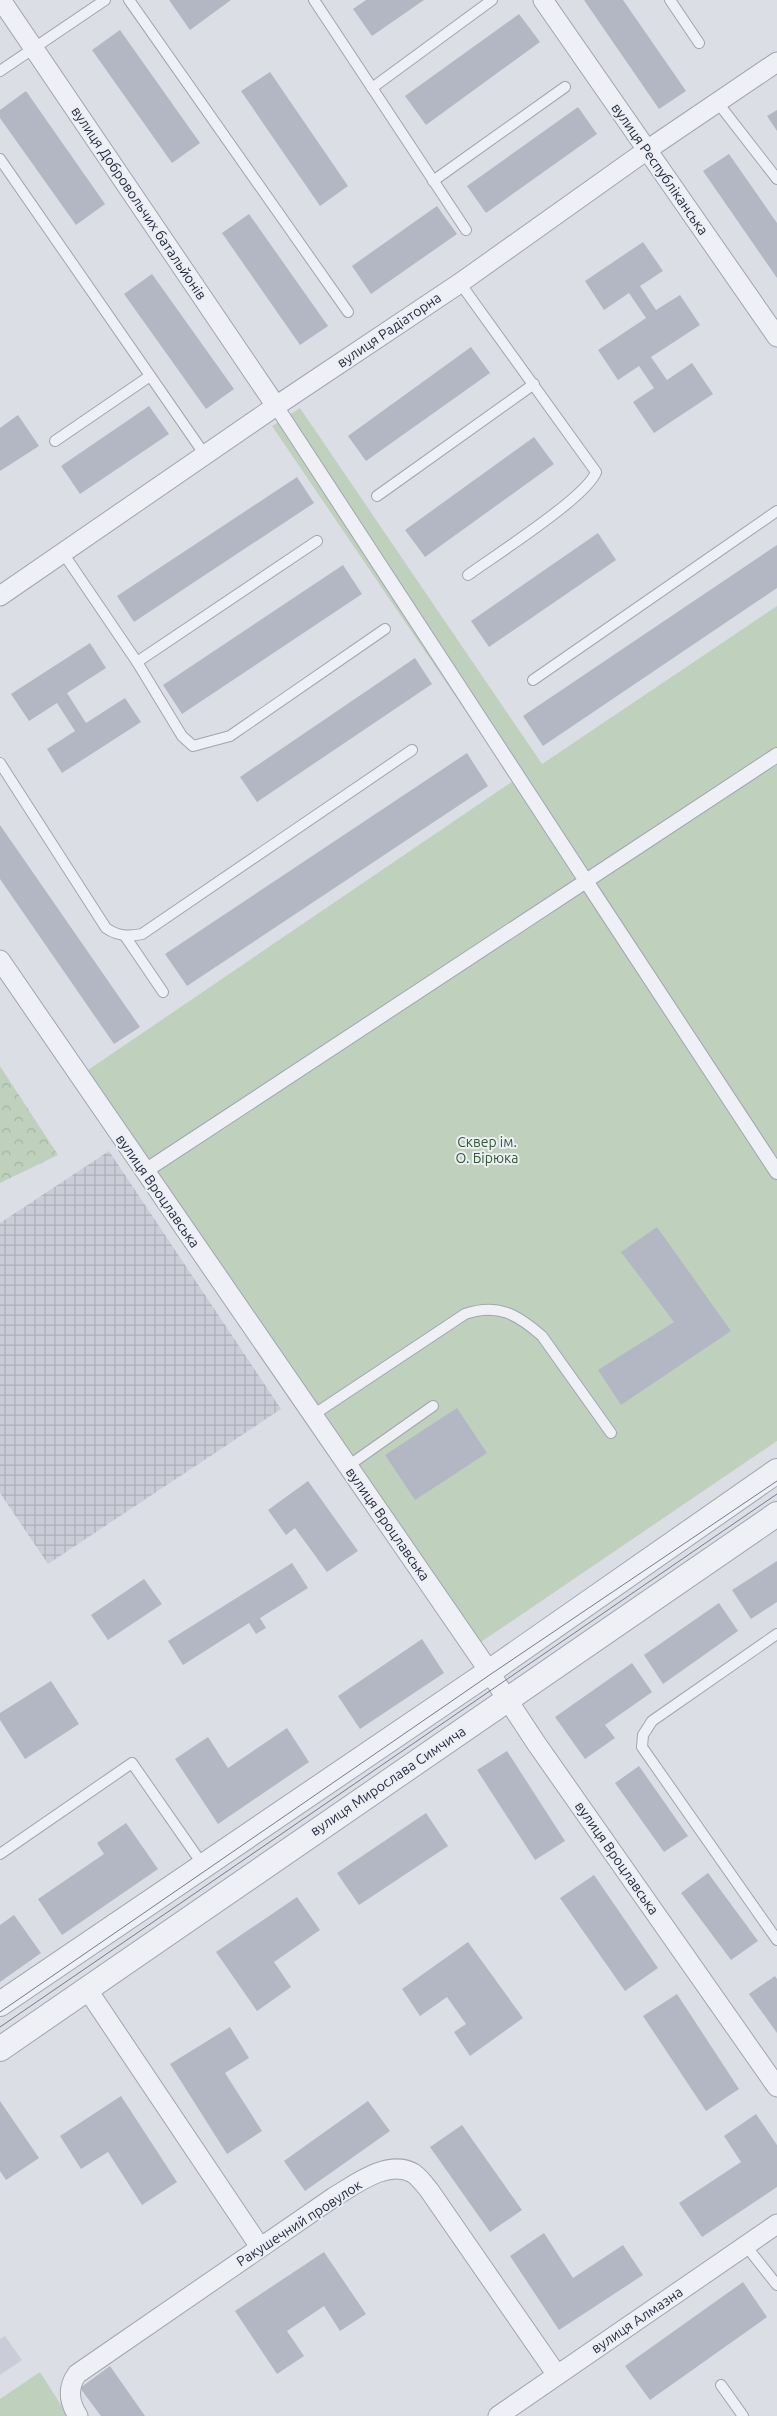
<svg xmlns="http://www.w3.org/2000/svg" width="777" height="2416" font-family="Ubuntu,sans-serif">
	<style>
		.built { fill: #cacdd8 }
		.industrial { fill: url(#industrial-grid) }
		.forest { fill: url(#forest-crowns) }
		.park { fill: #bfd1bd }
		.building { fill: #b3b7c3 }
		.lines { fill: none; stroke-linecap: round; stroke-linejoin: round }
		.service-casing { stroke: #a1a5b0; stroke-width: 12 }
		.pedestrian-casing { stroke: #a1a5b0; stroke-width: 16 }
		.minor-casing { stroke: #a1a5b0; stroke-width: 21 }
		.tertiary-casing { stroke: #a1a5b0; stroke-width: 26 }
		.service { stroke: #eef0f5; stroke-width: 10 }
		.pedestrian { stroke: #eef0f5; stroke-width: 14 }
		.minor { stroke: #eef0f5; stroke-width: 19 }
		.tertiary { stroke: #eef0f5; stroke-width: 24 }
		.tram { stroke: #757b90; stroke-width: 1 }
		.labels { text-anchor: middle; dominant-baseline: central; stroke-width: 4; stroke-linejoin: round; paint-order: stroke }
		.street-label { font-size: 14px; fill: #252b3d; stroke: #ebeef4 }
		.park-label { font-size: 14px; fill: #345932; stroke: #ebeef4 }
	</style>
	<defs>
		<pattern id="industrial-grid" width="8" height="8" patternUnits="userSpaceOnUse" patternTransform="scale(1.25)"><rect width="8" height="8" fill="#cacdd8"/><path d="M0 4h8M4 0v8" fill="none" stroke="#adb0ba"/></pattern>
		<pattern id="forest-crowns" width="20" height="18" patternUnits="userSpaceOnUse" patternTransform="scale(1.25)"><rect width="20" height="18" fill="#bfd1bd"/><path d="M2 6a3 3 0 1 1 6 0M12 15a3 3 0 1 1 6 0" fill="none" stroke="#a4b4a3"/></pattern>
	</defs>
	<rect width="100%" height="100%" fill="#dcdee6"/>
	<!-- built -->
	<polygon class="built" points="5,2336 22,2360 0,2375 0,2339"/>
	<!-- industrial -->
	<polygon class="industrial" points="109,1151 281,1409 48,1564 0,1493 0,1223"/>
	<!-- forest -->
	<polygon class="forest" points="0,1066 58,1155 0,1183"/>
	<!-- park -->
	<g class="park">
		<polygon points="300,408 542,764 777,606 777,1441 478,1644 313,1415 88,1070 513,781 272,426"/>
		<polygon points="40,2372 68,2416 0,2416 0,2399"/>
	</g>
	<!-- building -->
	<g class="building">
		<polygon points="169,0 231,0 190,30"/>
		<polygon points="366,0 424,0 372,36 353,9"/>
		<polygon points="584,0 623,0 686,91 659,109"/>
		<polygon points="519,14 540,42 426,125 405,96"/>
		<polygon points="120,30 200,143 172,163 92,50"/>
		<polygon points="270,72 348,186 320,206 241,91"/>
		<polygon points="26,91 105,204 76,225 0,118 0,110"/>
		<polygon points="578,107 597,134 486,213 467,186"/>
		<polygon points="777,110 777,131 767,116"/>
		<polygon points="729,154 777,223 777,278 703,171"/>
		<polygon points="437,206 457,234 371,294 352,266"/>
		<polygon points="249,214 328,326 300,345 222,233"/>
		<polygon points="643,242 663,271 640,286 656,310 680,295 700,325 651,357 667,380 692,363 713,394 654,433 633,402 654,388 639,366 618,380 598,350 646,318 629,293 604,310 585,281"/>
		<polygon points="152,274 234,389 206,409 124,294"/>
		<polygon points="471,347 490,373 366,461 348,436"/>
		<polygon points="149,406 169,434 80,494 61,466"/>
		<polygon points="18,415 39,446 0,471 0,428"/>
		<polygon points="534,437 554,464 425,557 405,530"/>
		<polygon points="297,477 314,503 134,622 117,596"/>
		<polygon points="598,533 616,560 489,647 471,621"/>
		<polygon points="777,545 777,588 543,746 523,716"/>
		<polygon points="343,565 362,594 182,714 163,685"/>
		<polygon points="90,643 106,668 67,693 86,723 125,698 141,722 62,773 47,749 75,731 57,703 29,721 11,694"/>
		<polygon points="415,658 432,684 257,802 240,777"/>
		<polygon points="467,753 488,786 187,986 165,954"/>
		<polygon points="0,825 140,1027 114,1044 0,879"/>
		<polygon points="657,1227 731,1331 621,1405 598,1370 674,1322 621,1252"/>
		<polygon points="457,1408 487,1453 415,1500 385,1455"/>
		<polygon points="308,1481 358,1551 327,1572 295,1528 286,1535 268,1510"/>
		<polygon points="777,1561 777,1602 751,1619 732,1590"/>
		<polygon points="292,1563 308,1588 260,1618 266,1628 256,1634 249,1623 183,1665 168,1641"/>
		<polygon points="144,1579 162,1604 108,1640 91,1615"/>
		<polygon points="719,1603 738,1631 663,1684 644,1655"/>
		<polygon points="422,1639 444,1673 360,1729 338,1696"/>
		<polygon points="632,1663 652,1692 605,1725 615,1738 585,1759 555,1717"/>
		<polygon points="51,1681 79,1724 25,1759 0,1720 0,1713"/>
		<polygon points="287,1728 309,1762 218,1824 175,1759 208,1737 228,1768"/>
		<polygon points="507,1751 565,1841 535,1860 477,1770"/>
		<polygon points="639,1766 688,1836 664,1852 615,1783"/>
		<polygon points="426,1813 448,1846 359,1905 337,1873"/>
		<polygon points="126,1823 158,1869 62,1935 38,1899 104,1854 97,1843"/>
		<polygon points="708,1873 758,1941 731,1960 681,1893"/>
		<polygon points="594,1875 658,1968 625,1991 560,1898"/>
		<polygon points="297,1897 320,1930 274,1962 291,1987 257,2011 216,1952"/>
		<polygon points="14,1915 41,1953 0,1982 0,1925"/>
		<polygon points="468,1942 523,2018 470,2056 454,2032 466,2024 447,1997 420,2016 402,1989"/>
		<polygon points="775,1976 777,1979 777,2033 749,1994"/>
		<polygon points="677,1994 739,2089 706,2111 643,2016"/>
		<polygon points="230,2027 249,2058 225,2073 262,2131 227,2154 170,2064"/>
		<polygon points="121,2096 177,2182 142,2205 108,2152 81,2169 60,2136"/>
		<polygon points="0,2101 39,2158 6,2180 0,2171"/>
		<polygon points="368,2101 390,2131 305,2191 284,2161"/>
		<polygon points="756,2114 777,2145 777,2187 702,2237 679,2203 741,2162 724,2136"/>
		<polygon points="462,2125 522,2210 490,2232 430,2147"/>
		<polygon points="544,2233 573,2278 623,2245 643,2275 559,2330 510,2256"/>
		<polygon points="324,2252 366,2314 340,2331 324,2306 287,2331 304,2356 277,2374 235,2311"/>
		<polygon points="743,2282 767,2317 650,2400 625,2366"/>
		<polygon points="110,2366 145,2416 101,2416 80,2388"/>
	</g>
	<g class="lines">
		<defs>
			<g id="service">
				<polyline points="129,0 348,312"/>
				<polyline points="314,0 466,230"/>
				<polyline points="670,0 699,43"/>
				<polyline points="0,71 105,0"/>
				<polyline points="372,88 492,0"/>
				<polyline points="718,103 777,179"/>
				<polyline points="0,159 205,455"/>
				<polyline points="433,181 565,87"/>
				<path d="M460,283l136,189c-9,25 -102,84 -128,103"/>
				<polyline points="55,441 150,376"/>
				<polyline points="377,496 534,384"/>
				<polyline points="63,553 137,662 182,736 193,746 230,736 385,629"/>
				<polyline points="137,662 317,541"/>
				<polyline points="533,680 777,511"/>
				<path d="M0,763l106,165c11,8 22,9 36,6l270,-184"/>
				<polyline points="125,936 163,992"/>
				<path d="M313,1415l152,-101c33,-11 52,0 77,22l69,97"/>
				<polyline points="348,1466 433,1406"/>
				<polyline points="777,1634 652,1721 643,1735 642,1747 777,1940"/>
				<polyline points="0,1854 132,1763 203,1865"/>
				<polyline points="746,2246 777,2285"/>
				<polyline points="721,2385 743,2416"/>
			</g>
			<g id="pedestrian">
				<polyline points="777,755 586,881 777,1172"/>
				<polyline points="145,1171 586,881 276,406"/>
			</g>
			<g id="minor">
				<polyline points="1,0 276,406"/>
				<polyline points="543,0 777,337"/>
				<polyline points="0,596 276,406 460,283 647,150 777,62"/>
				<polyline points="0,960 480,1658 536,1743 777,2087"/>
				<polyline points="87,1989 260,2247"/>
				<path d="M78,2416c-9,-14 -11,-28 -1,-42l257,-177c22,-13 54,-38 79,-24 6,4 12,12 16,17l128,185"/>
				<polyline points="498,2416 777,2224"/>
			</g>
			<g id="tertiary">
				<polyline points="0,2004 489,1672 777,1471"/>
				<polyline points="0,2049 777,1514"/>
			</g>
		</defs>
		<!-- service casing -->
		<use href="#service" class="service-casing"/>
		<!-- pedestrian casing -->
		<use href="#pedestrian" class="pedestrian-casing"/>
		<!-- minor casing -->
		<use href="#minor" class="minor-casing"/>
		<!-- tertiary casing -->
		<use href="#tertiary" class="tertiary-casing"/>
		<!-- service -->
		<use href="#service" class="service"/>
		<!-- pedestrian -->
		<use href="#pedestrian" class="pedestrian"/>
		<!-- minor -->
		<use href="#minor" class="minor"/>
		<!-- tertiary -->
		<use href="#tertiary" class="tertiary"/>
		<!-- tram -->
		<g class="tram">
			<polyline points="0,2012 491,1674 777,1481"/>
			<polyline points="0,2027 777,1494"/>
		</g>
	</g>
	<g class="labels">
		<!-- street labels -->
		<g class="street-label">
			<text transform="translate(660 169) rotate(55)">вулиця Республіканська</text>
			<text transform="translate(139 203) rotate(56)">вулиця Добровольчих батальйонів</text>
			<text transform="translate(389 330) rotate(-34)">вулиця Радіаторна</text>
			<text transform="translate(158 1191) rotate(55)">вулиця Вроцлавська</text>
			<text transform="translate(388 1524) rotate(55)">вулиця Вроцлавська</text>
			<text transform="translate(388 1781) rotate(-34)">вулиця Мирослава Симчича</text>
			<text transform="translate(617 1858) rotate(55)">вулиця Вроцлавська</text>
			<text transform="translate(299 2223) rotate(-33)">Ракушечний провулок</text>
			<text transform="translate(637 2320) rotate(-34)">вулиця Алмазна</text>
		</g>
		<!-- park labels -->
		<g class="park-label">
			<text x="487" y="1142">Сквер ім.<tspan x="487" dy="16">О. Бірюка</tspan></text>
		</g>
	</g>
</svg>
